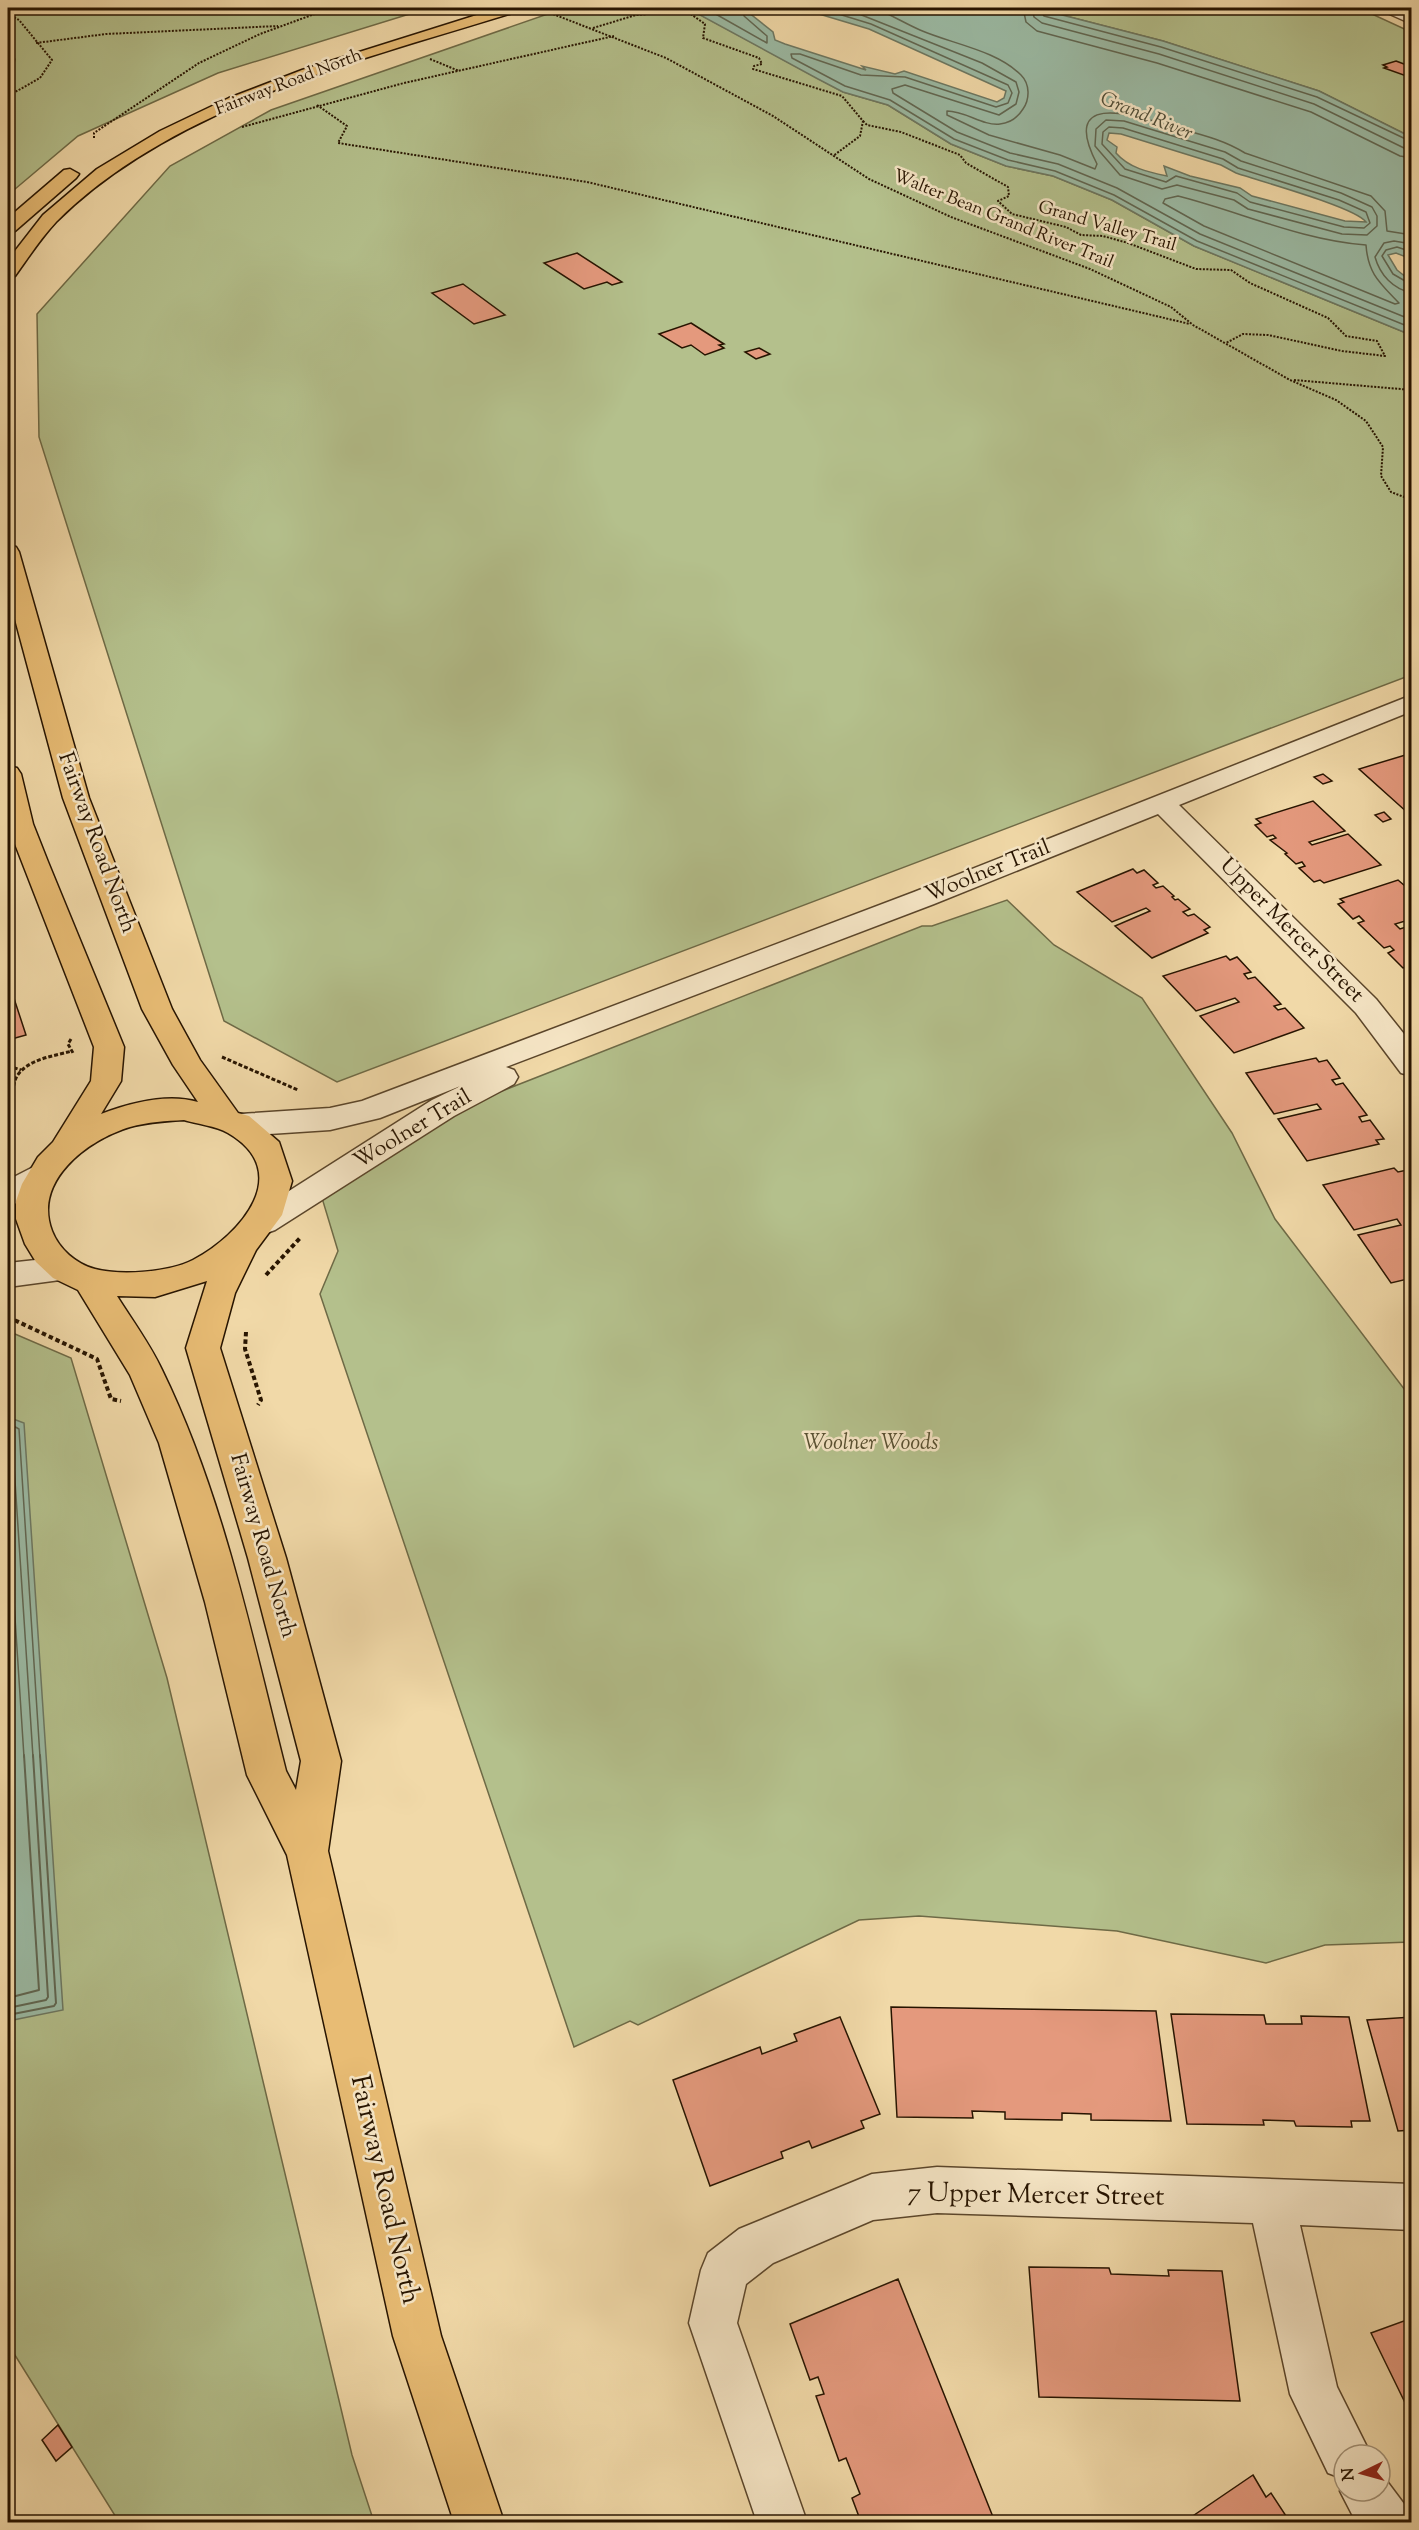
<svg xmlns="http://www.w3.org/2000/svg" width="1419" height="2530" font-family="'Sorts Mill Goudy',serif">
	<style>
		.green { fill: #b4c08c; stroke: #6e6a46; stroke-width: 1.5 }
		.water { fill: #9bbaa4; stroke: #6d7862; stroke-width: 1.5; fill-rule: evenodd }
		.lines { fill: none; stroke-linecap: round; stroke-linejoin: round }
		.shore-far1 { stroke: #616752; stroke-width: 1.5 }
		.shore { stroke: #616752; stroke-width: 2 }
		.building { fill: #e4997d; stroke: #271400; stroke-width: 1.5 }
		.minor-casing { stroke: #5a452a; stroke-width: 3 }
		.major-casing { stroke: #271400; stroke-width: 3 }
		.path-far2 { stroke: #271400; stroke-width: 2; stroke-dasharray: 2 1.5; stroke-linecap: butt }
		.path-far1 { stroke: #271400; stroke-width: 3; stroke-dasharray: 4 2; stroke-linecap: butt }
		.path { stroke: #271400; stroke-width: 4; stroke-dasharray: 4.5 3; stroke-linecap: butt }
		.minor { fill: #f6e6c6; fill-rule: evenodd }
		.major { fill: #e8bc74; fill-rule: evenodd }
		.labels { text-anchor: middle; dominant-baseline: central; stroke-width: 5; stroke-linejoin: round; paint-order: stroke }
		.far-street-label { font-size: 18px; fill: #271400; stroke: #f6e6c6 }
		.far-water-label { font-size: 20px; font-style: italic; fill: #504e39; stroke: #f6e6c6 }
		.street-label { font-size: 22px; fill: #271400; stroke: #f6e6c6 }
		.park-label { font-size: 22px; font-style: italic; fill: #585031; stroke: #f6e6c6 }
		.near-street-label { font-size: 27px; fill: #271400; stroke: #f6e6c6 }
	</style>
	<rect width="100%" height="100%" fill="#f1d9a8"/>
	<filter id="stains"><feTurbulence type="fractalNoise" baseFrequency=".00333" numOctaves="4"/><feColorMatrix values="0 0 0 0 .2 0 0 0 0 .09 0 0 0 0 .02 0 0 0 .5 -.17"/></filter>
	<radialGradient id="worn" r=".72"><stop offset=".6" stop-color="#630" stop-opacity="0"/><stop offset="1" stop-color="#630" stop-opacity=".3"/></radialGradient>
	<!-- green -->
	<g class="green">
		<polygon points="8,8 429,8 218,73 78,136 8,195 8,75 12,72 15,59 8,55"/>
		<polygon points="565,8 699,8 701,15 843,92 888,105 951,144 1006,166 1053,176 1112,200 1194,246 1411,335 1411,675 337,1082 224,1021 39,437 37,314 170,166 271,110"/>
		<polygon points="1035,8 1359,8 1411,32 1411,137 1319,91 1163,41"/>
		<polygon points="1007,900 1054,945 1142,998 1232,1133 1275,1219 1411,1398 1411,1942 1325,1945 1266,1963 1117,1931 919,1916 859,1920 638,2025 630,2021 574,2047 320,1294 338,1251 322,1198 367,1144 922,926 932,926"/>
		<polygon points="8,1331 71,1358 167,1678 352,2455 374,2522 119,2522 8,2344"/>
	</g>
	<!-- water -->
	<g class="water">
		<path d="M699,8h51l-2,4 25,20 2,8 10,4 81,26 -4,-4 33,8 9,-3 93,31 7,-4 2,-7 -137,-62 -70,-21h236l128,33 156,50 92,46v122l-15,-6 -8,2 9,15 14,11v54l-217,-89 -82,-46 -59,-24 -47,-10 -55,-22 -63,-39 -45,-13 -25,-13 -118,-64zM1109,133l12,1 100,31 15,8c23,8 119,34 130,49l-21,-1 -93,-25 -12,-8 -50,-12 -26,-10 3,10c-19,-4 -38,-8 -51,-23l1,-6 -10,-7z"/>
		<polygon points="8,1417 24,1423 63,2010 8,2021"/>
	</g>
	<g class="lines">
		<!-- shore-far1 -->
		<g class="shore-far1">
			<polyline points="705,8 767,43 767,36 744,16 743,8"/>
			<polyline points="819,8 871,24 1008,85 1012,93 1008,103 996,107 905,77 861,75 800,54 791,54 792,58 845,86 890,100 954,139 1008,160 1055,171 1114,195 1197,241 1412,328"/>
			<polyline points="844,8 982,63 1016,82 1019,92 1016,104 999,115 905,85 892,89 893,93 957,132 1010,153 1058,164 1117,188 1200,234 1412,320"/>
			<path d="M874,8c16,6 30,15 46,22 32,14 76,20 101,45 9,9 9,24 2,34 -5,8 -13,14 -23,15 -18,2 -34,-13 -53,-13v4l42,20 71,20 35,14 2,-5c-37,-71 31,-51 70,-39 27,8 54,13 78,28l126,43 14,15 2,20 25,4"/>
			<polyline points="1023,8 1026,22 1037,31 1157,63 1311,112 1400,156 1412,158"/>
			<polyline points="1032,8 1034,17 1042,23 1159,54 1314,104 1404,148 1412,149"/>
			<polyline points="1039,8 1044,16 1161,47 1317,97 1412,142"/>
			<polygon points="1106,120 1124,121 1225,152 1241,161 1341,193 1372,207 1377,216 1377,226 1367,235 1342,234 1248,209 1234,200 1177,185 1162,189 1120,175 1095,146 1096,129"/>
			<polygon points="1109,127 1123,128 1223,159 1238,168 1339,200 1366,212 1370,223 1364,228 1344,227 1250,202 1237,193 1176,176 1166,182 1125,169 1102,144 1103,132"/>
			<path d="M1178,196c63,16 123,44 188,49 2,29 14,38 33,58l-4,1 -191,-78 -41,-23 2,-4z"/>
			<path d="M1412,244l-18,-3 -10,2 -9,14c5,18 18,32 37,36"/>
			<polyline points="1412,252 1397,247 1386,250 1382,256 1393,274 1412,285"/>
			<polyline points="8,1423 19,1429 40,1757"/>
			<polyline points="8,1431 12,1435 33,1757"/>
			<polyline points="8,1509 24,1757"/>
		</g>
		<!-- shore -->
		<g class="shore">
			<polyline points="8,1998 39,1990 24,1755"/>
			<polyline points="8,2008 46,2000 48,1997 33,1755"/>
			<polyline points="8,2015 54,2006 56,2003 40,1755"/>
		</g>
	</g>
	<!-- building -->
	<g class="building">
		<polygon points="1396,61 1412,67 1412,78 1384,68 1387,67 1383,65"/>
		<polygon points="577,253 622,282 612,285 607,282 584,289 544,263"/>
		<polygon points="463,284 505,315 474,324 432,293"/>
		<polygon points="691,323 724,344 719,345 724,348 705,355 691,345 682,348 659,334"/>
		<polygon points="759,348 770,354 756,359 745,352"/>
		<polygon points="1412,753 1412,813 1409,814 1359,769"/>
		<polygon points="1323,774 1332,781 1323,784 1314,777"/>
		<polygon points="1313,801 1345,831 1309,842 1312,845 1348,834 1381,865 1324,883 1320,880 1314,882 1299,868 1305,866 1302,862 1296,864 1285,854 1287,853 1270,840 1276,838 1273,835 1267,837 1255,825 1261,823 1256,819"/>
		<polygon points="1384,812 1391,819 1383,822 1375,815"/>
		<polygon points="1133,869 1137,873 1144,870 1158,883 1153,885 1156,888 1163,886 1174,896 1172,897 1175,900 1178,899 1190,909 1183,912 1188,916 1194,914 1210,927 1204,930 1208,933 1152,958 1115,926 1150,911 1146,908 1112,922 1077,892"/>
		<polygon points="1398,880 1412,892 1412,919 1395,924 1400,929 1412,925 1412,966 1403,968 1388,953 1394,950 1390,946 1384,948 1358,923 1364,921 1359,916 1353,919 1338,904 1344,902 1340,899"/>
		<polygon points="1226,956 1230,960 1237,957 1251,972 1244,974 1248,979 1255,977 1281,1004 1274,1006 1278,1010 1285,1008 1304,1028 1234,1053 1200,1016 1239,1002 1235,998 1196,1011 1163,976"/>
		<polygon points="8,980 26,1035 8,1040"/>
		<polygon points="1316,1058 1319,1062 1327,1060 1340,1078 1332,1080 1336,1085 1343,1083 1367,1115 1359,1117 1362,1122 1370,1120 1384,1139 1376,1140 1379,1144 1307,1161 1278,1119 1321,1109 1317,1104 1274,1114 1246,1073"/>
		<polygon points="1394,1168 1398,1172 1407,1170 1412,1177 1412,1278 1391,1283 1358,1235 1401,1225 1397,1219 1354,1230 1323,1185"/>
		<polygon points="891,2007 1156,2011 1171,2121 1091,2120 1091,2114 1062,2113 1062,2120 1005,2119 1005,2112 972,2111 973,2118 897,2117"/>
		<polygon points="1171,2014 1264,2015 1266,2024 1302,2024 1301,2016 1349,2017 1370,2121 1351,2121 1352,2127 1296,2126 1294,2121 1263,2120 1264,2125 1187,2124"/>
		<polygon points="840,2017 880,2114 861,2121 864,2128 812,2148 809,2141 781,2152 783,2158 710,2186 673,2080 760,2047 762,2054 797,2041 794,2034"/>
		<polygon points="1412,2017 1412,2130 1398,2131 1367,2020"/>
		<polygon points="1029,2267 1109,2268 1111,2274 1169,2276 1168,2270 1222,2271 1240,2401 1039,2397"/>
		<polygon points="898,2279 995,2522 861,2522 852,2498 860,2494 846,2458 839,2461 816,2396 824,2394 818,2377 810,2380 790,2324"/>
		<polygon points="1412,2318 1412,2417 1371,2333"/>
		<polygon points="58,2425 72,2447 56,2461 42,2440"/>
		<polygon points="1253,2475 1266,2497 1271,2493 1290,2522 1184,2522"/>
	</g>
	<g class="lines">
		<defs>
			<g id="minor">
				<polygon points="1376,8 1396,8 1412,13 1412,24"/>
				<polygon points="1412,695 1412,711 1179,805 1376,999 1412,1044 1412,1076 1401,1073 1356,1013 1158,814 934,904 506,1067 514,1070 518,1077 514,1084 454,1116 275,1230 264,1234 253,1230 248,1222 253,1214 432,1100 463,1085 380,1118 330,1130 240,1136 229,1133 224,1125 229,1117 240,1114 330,1108 362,1101 914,892"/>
				<path d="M43,1162l11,4 5,8c-9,15 -34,27 -51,32v-26z"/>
				<polygon points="63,1257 75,1260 80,1269 75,1278 8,1287 8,1263"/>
				<polygon points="937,2167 1412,2184 1412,2230 1300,2225 1337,2387 1371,2455 1344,2455 1344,2479 1328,2473 1290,2394 1253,2223 937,2213 873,2220 773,2263 746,2284 737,2323 807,2522 757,2522 689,2323 701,2270 708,2253 739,2229 872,2174"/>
				<polygon points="1380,2472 1404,2504 1411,2522 1356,2522 1340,2491 1344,2481 1344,2491 1380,2491"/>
			</g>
			<g id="major">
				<path d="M499,8h23l-3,3c-152,47 -348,95 -463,211 -15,16 -28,36 -41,54l-7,2v-18l35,-45 54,-46 63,-38 69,-33 73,-28z"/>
				<polygon points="70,169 79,174 76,178 15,231 8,232 8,218 64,170"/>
				<path d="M8,545l8,2 3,5 70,246 83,211 28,51 38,53 11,3 30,26 13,39 -10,34 -26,35 -21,43 -15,55 66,210 55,203 -13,90 113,485 63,186h-50l-61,-186 -106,-481 -40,-80 -42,-173 -46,-159 -29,-68 -52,-85 -25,-12 -17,-16 -11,-18 -9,-25v-18l6,-17 16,-27 15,-15 38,-61 3,-34 -86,-221v-60l9,2 4,6 12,50 15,38 76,185 -3,34 -20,33c29,-11 66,-21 97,-12l-25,-37 -31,-56 -79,-211 -55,-205zM184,1120c13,4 32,6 44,13 67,39 13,102 -35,127 -23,12 -72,16 -98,9 -19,-5 -36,-20 -43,-38 -19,-50 35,-91 78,-104 18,-5 36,-6 54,-7zM207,1281l-21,67 62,210 53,203 -5,29 -10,-19c-34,-134 -63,-276 -124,-401 -12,-26 -30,-50 -45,-74l38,1z"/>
			</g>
		</defs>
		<!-- minor casing -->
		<use href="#minor" class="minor-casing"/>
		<!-- major casing -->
		<use href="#major" class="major-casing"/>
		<!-- path-far2 -->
		<g class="path-far2">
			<polyline points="682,8 705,24 703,38 759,58 762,64 754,66 753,69 842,96 863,121 860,136 833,156"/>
			<polyline points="540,9 666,58 773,116 869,179 951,217 1090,269 1171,307 1193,325 1290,380 1336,400 1366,421 1383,447 1381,476 1391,492 1412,500"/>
			<polyline points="8,14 19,20 52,60 40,78 8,96"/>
			<polyline points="593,28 636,15 686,11"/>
			<polyline points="36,43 106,34 278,26"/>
			<polyline points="430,59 459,71"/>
			<polyline points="317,105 347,126 338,143 587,182 1190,324"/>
			<polyline points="863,121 867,125 901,132 960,155 966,163 1008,187 1009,196 998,201 1012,214 1066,227 1081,235 1103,236 1128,243 1196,269 1231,270 1250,283 1328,318 1346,336 1377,341 1385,356 1342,351 1268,335 1243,334 1226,343"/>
			<polyline points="242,127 404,83 614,36"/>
			<polyline points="94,138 94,133 199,63 260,34 331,8"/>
			<polyline points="1294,380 1412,390"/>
		</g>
		<!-- path-far1 -->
		<g class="path-far1">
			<polyline points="71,1039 68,1044 73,1053"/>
			<polyline points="222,1057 298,1090"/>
			<polyline points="8,1066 21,1070"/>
			<path d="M8,1103c6,-8 4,-18 9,-27 11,-17 37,-20 55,-25"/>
		</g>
		<!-- path -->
		<g class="path">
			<polyline points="266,1275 300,1238"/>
			<polyline points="8,1317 97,1359 111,1399 121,1401"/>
			<polyline points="246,1332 245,1349 261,1400 258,1405"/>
		</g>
		<!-- minor -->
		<use href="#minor" class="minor"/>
		<!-- major -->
		<use href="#major" class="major"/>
	</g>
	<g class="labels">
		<!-- far-street labels -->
		<g class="far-street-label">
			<text transform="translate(289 83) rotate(-21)">Fairway Road North</text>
			<text transform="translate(1003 220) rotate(22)">Walter Bean Grand River Trail</text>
			<text transform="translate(1107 227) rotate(16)">Grand Valley Trail</text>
		</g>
		<!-- far-water labels -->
		<g class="far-water-label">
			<text transform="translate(1146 117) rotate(22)">Grand River</text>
		</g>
		<!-- street labels -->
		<g class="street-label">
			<text transform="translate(96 843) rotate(70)">Fairway Road North</text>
			<text transform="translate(988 872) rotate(-22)">Woolner Trail</text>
			<text transform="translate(1291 931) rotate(45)">Upper Mercer Street</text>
			<text transform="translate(413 1130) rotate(-31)">Woolner Trail</text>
			<text transform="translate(262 1546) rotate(74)">Fairway Road North</text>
		</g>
		<!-- park labels -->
		<g class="park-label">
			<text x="871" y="1444">Woolner Woods</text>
		</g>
		<!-- near-street labels -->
		<g class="near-street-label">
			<text transform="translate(384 2190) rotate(77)">Fairway Road North</text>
			<text transform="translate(1036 2196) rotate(1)">7 Upper Mercer Street</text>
		</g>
	</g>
	<!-- margin -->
	<rect width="1419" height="2530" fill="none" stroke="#f1d9a8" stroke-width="30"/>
	<rect x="9" y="9" width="1401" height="2512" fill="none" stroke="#271400" stroke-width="3"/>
	<rect x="15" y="15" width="1389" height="2500" fill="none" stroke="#271400" stroke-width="1.5"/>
	<!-- north arrow -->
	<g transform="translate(1362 2473) rotate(265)"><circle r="28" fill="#f6e6c6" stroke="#a39277" stroke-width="1.5"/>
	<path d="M0-4.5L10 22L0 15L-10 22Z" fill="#8f2418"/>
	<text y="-9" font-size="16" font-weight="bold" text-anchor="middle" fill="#271400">N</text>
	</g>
	<rect width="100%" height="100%" filter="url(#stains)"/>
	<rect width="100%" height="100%" fill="url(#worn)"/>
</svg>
